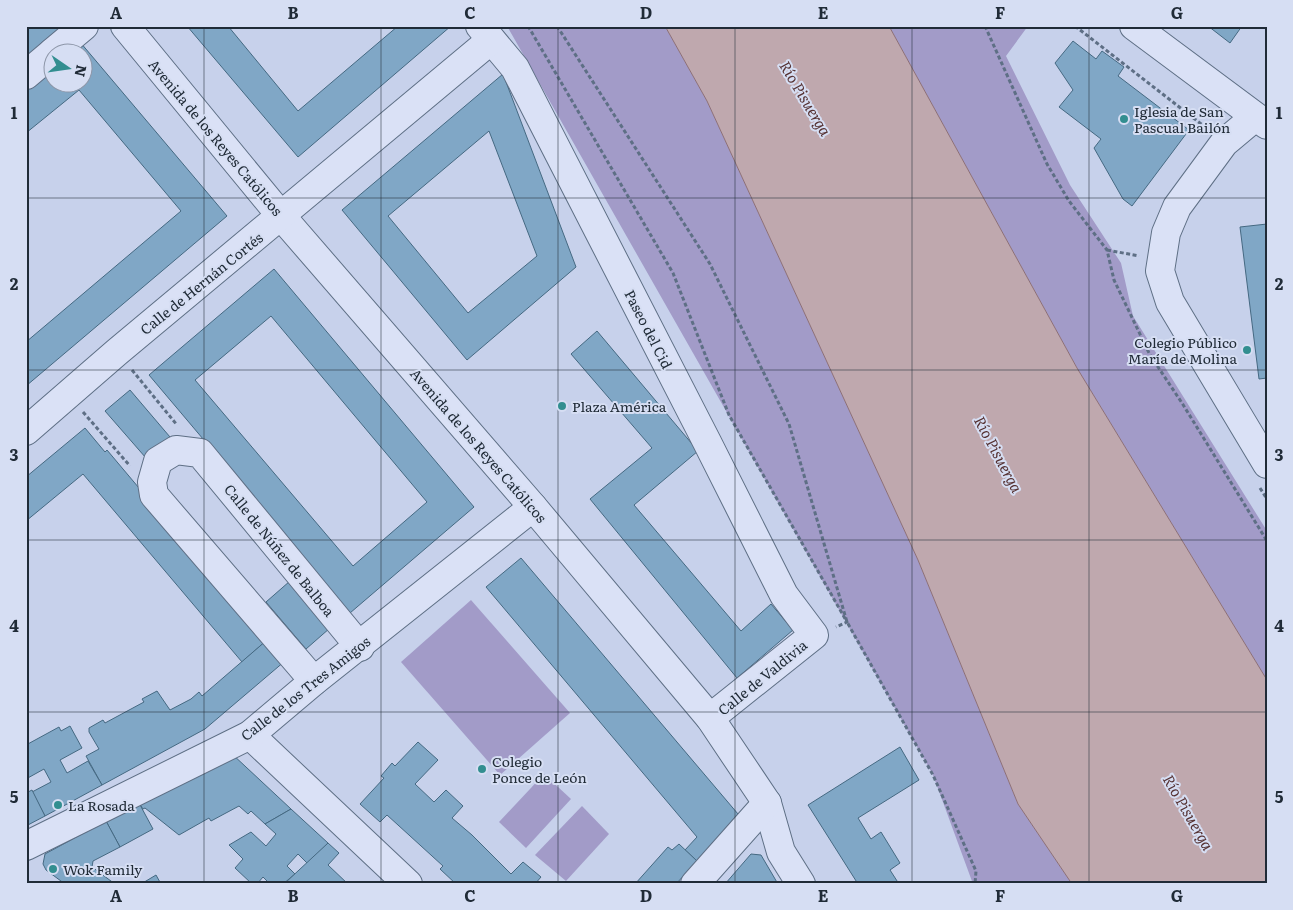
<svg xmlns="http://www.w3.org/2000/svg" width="1293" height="910" font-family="Literata,serif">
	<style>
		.green { fill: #a29bc8 }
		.water { fill: #bfa8ae; stroke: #8d6f76 }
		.building { fill: #80a7c6; stroke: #456982; fill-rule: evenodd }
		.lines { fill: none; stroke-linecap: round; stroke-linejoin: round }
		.minor-casing { stroke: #5e6f85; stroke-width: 30 }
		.path { stroke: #5e6f85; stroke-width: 3; stroke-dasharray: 4 2.5; stroke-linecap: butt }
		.minor { stroke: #dae1f6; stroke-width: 28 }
		.grid { fill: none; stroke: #202b37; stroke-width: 1; stroke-opacity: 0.55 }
		.poi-dot { fill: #328e90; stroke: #d6def3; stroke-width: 2 }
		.labels { text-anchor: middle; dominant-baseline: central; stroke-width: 4; stroke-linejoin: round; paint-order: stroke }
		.poi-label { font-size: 14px; fill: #202b37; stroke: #d6def3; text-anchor: start }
		.street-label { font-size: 14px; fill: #202b37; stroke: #d6def3 }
		.water-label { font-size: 15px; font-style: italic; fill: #553132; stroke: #d6def3 }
		.neatline { fill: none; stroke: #202b37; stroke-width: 2 }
		.grid-label { font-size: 16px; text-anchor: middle; font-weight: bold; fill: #202b37 }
	</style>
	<rect width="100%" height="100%" fill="#c7d1eb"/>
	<!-- green -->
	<g class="green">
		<polygon points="507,26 665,26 707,101 918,560 1018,804 1072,884 973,884 933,775"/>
		<polygon points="889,26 1028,26 1006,56 1070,185 1121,263 1133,316 1267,531 1267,680 1077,368"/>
		<polygon points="471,600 570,713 500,775 401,662"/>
		<polygon points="544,774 571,799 526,848 499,822"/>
		<polygon points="582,806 609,834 566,881 535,855"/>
	</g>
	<!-- water -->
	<polygon class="water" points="665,26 889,26 1077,368 1267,680 1267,884 1072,884 1018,804 918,560 707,101"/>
	<!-- building -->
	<g class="building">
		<polygon points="26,26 68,26 26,63"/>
		<polygon points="187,26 228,26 298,111 398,26 451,26 298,157"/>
		<polygon points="1208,26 1242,26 1230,43"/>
		<polygon points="1073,41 1096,59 1102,51 1124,67 1118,76 1189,130 1132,206 1123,199 1094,148 1101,139 1059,107 1073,90 1055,63"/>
		<polygon points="80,42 227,216 26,386 26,342 181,211 79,90 26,133 26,87 52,65 52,82 82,82 82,52 68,52"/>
		<path d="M503,74l73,193 -109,93 -125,-150zM489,131l48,125 -69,57 -80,-97z"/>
		<polygon points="1267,224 1267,378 1259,379 1240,227"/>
		<path d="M274,269l200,238 -124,106 -201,-238zM271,316l156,186 -74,64 -158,-186z"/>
		<polygon points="597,331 698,451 634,505 741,631 771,604 793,630 737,678 590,499 652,448 571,354"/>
		<polygon points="130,390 170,437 146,458 105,411"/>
		<polygon points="85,428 105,452 107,450 267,640 242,662 83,474 26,521 26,477"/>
		<polygon points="521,558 738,814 697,861 685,850 697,837 486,587"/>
		<polygon points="290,581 330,628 306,649 266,602"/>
		<polygon points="267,640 285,661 205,729 102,785 86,756 99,749 89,732 89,728 103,720 105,723 144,702 142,699 157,691 170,710 191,699 199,692 202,696"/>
		<polygon points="70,726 82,748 60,760 67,773 88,761 102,785 45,816 32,792 51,782 44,769 26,779 26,745 59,727 61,731"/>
		<polygon points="418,742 438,760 415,784 434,802 446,790 463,806 452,818 472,835 511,874 523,862 541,877 535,884 456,884 440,869 443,866 387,815 380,822 360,804 384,778 381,776 392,763 395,766"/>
		<polygon points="900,747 919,780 858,818 871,839 881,832 900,863 890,870 899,884 858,884 808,805"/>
		<polygon points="231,753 291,809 265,824 251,811 248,814 239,806 211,821 209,818 179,835 145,808 143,809 139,803"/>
		<polygon points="32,790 45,816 26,826 26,793"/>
		<polygon points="139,803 153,829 120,847 106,821"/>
		<polygon points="291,809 328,843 308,864 298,854 287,866 295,874 283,884 270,884 263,877 257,884 252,884 235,868 243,859 229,845 251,832 266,846 276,834 265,824"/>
		<polygon points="106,821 120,847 93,861 92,867 115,884 65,884 46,870 43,864 45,854"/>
		<polygon points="328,843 339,853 328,865 348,884 284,884"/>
		<polygon points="679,844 697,861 676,884 635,884 668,847 672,850"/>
		<polygon points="751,854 761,855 778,884 725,884"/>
		<polygon points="156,875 161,884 141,884"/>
	</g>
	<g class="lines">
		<defs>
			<g id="minor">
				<polyline points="125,26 282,217 533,507 710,718 767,803 781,852 801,884"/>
				<polyline points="480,26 515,68 707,442 784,595 814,635 710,718"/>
				<polyline points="1134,26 1267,125"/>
				<polyline points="53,52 84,26"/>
				<polyline points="26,75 52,53"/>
				<polyline points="1255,117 1224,143 1177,207 1166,233 1160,271 1170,302 1267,464"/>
				<polyline points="26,431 117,352 491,40"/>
				<polyline points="314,681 154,495 152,482 158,461 176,450 200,453 360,647"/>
				<polyline points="250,735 408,884"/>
				<polyline points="26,846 250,735 314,681 533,507"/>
				<polyline points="695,884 767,803"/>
			</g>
		</defs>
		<!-- minor casing -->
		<use href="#minor" class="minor-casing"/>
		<!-- path -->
		<g class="path">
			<polyline points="528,26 673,273 729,415 847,622 836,627"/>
			<polyline points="557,26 710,264 789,424 847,622 933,775 976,871 975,884"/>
			<polyline points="985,26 1047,164 1069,201 1107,250 1114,280 1150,355 1182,403 1267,541"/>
			<polyline points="1075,26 1205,127"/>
			<polyline points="1107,250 1139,256"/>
			<polyline points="132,370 177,425"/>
			<polyline points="83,412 130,466"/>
			<polyline points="1260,488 1267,499"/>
		</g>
		<!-- minor -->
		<use href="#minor" class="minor"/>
	</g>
	<!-- grid -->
	<path class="grid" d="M204,26v858M381,26v858M558,26v858M735,26v858M912,26v858M1089,26v858M26,198h1241M26,370h1241M26,540h1241M26,712h1241"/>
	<!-- markers -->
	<g class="poi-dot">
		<circle cx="1124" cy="119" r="5"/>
		<circle cx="1247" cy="350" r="5"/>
		<circle cx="562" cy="406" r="5"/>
		<circle cx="482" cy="769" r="5"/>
		<circle cx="58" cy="805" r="5"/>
		<circle cx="53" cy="869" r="5"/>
	</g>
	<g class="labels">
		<!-- poi labels -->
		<g class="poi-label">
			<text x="1134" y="111">Iglesia de San<tspan x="1134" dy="16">Pascual Bailón</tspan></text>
			<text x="1237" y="342" text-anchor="end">Colegio Público<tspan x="1237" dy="16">María de Molina</tspan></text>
			<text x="572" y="406">Plaza América</text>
			<text x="492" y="761">Colegio<tspan x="492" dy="16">Ponce de León</tspan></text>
			<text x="68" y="805">La Rosada</text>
			<text x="63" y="869">Wok Family</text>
		</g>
		<!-- street labels -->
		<g class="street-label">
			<text transform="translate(216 137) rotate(50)">Avenida de los Reyes Católicos</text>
			<text transform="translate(201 283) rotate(-39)">Calle de Hernán Cortés</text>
			<text transform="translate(649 329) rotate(63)">Paseo del Cid</text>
			<text transform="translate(479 445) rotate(49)">Avenida de los Reyes Católicos</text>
			<text transform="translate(280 550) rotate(51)">Calle de Núñez de Balboa</text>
			<text transform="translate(762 677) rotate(-39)">Calle de Valdivia</text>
			<text transform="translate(305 688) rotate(-38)">Calle de los Tres Amigos</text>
		</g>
		<!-- water labels -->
		<g class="water-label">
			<text transform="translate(806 98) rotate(59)">Río Pisuerga</text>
			<text transform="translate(999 454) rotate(62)">Río Pisuerga</text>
			<text transform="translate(1189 812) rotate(60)">Río Pisuerga</text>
		</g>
	</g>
	<!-- border -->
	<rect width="1293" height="910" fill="none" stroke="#d6def3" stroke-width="55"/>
	<!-- north arrow -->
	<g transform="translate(68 68) rotate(103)"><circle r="24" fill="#d6def3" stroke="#8d96a8"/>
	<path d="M0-4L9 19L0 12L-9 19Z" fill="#328e90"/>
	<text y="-8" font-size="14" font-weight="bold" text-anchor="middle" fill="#202b37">N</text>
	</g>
	<rect x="28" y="28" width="1238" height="854" class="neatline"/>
	<g class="grid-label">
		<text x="116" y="19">A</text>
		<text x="293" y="19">B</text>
		<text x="470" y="19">C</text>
		<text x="646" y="19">D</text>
		<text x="823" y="19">E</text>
		<text x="1000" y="19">F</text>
		<text x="1177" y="19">G</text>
		<text x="14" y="119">1</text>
		<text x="1279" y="119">1</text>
		<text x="14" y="290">2</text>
		<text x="1279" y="290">2</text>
		<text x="14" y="461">3</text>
		<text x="1279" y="461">3</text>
		<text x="14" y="632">4</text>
		<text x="1279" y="632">4</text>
		<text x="14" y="803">5</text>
		<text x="1279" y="803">5</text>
		<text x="116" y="902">A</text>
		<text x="293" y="902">B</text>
		<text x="470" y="902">C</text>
		<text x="646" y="902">D</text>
		<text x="823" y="902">E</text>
		<text x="1000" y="902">F</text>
		<text x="1177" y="902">G</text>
	</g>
</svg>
